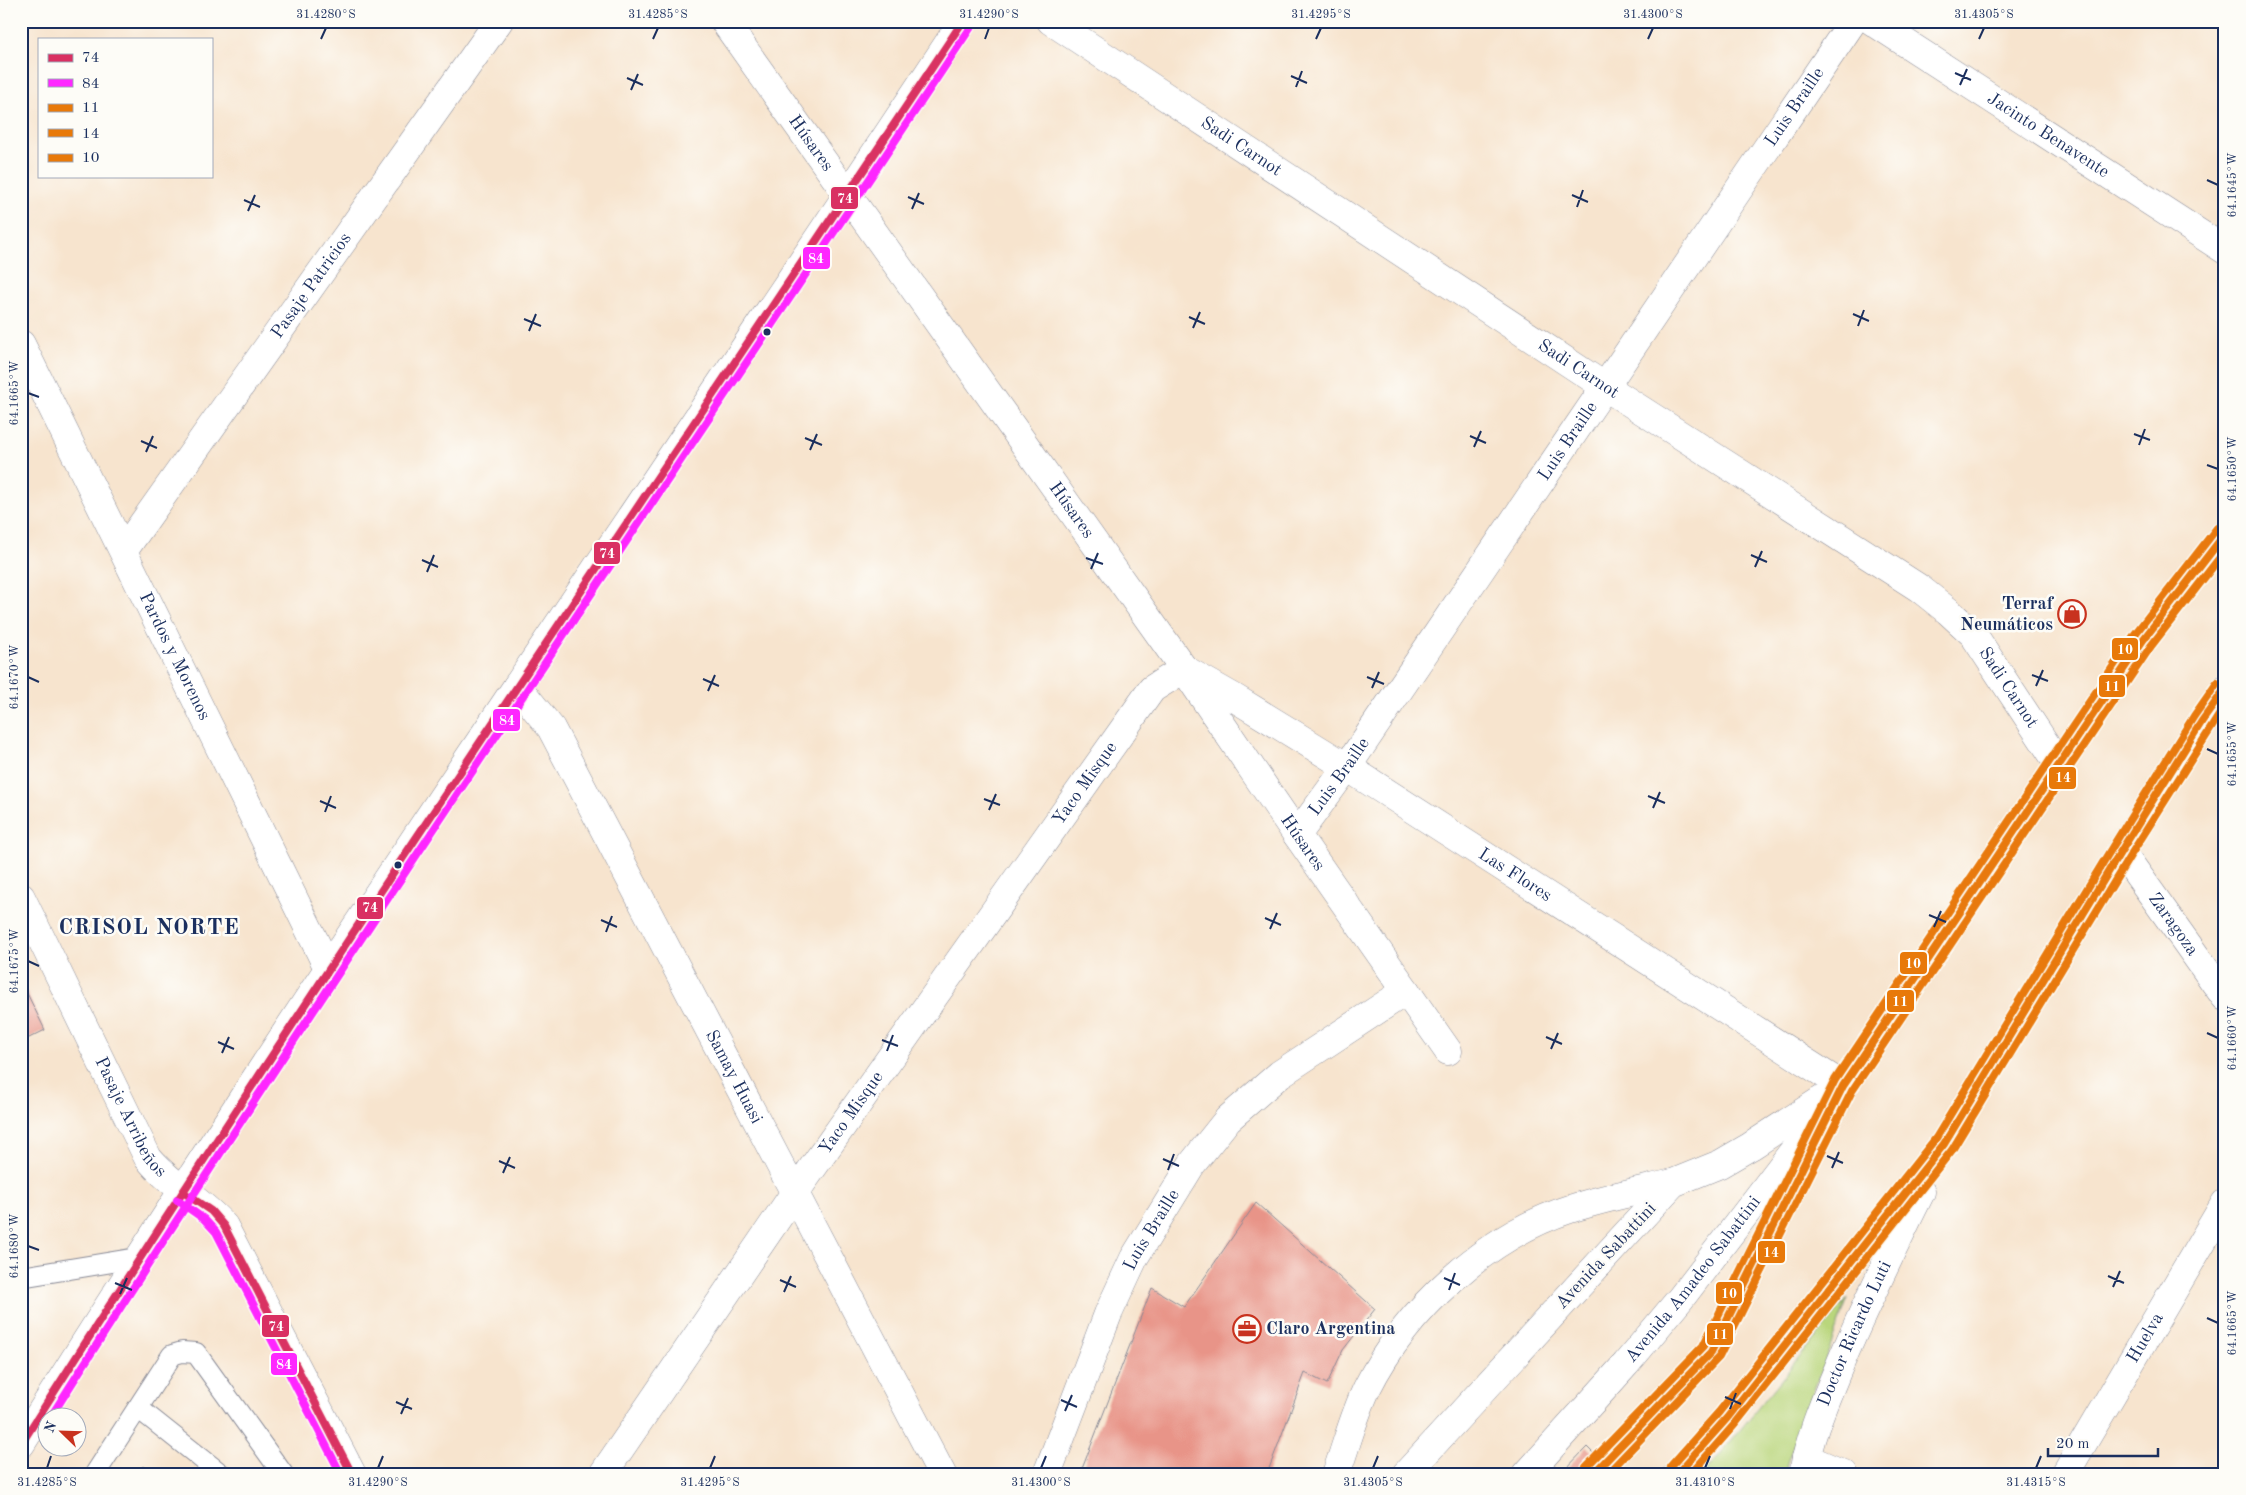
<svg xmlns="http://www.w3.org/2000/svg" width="2246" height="1495" font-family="'Old Standard TT',serif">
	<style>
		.green { fill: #b9d67c; stroke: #6a826d }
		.building { fill: #e89488 }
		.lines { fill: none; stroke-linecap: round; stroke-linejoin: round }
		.lane-casing { stroke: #898a96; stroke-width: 22 }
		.street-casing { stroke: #898a96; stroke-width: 29 }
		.primary-casing { stroke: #898a96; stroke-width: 29 }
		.lane { stroke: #fff; stroke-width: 20 }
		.street { stroke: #fff; stroke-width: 28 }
		.primary { stroke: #fff; stroke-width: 28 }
		.bus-1-casing { stroke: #fdfcf7; stroke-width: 11 }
		.bus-2-casing { stroke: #fdfcf7; stroke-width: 11 }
		.bus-3-casing { stroke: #fdfcf7; stroke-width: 11 }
		.bus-4-casing { stroke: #fdfcf7; stroke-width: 11 }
		.bus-5-casing { stroke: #fdfcf7; stroke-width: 11 }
		.bus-1 { stroke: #d93062; stroke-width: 8 }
		.bus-2 { stroke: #fe27ff; stroke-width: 8 }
		.bus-3 { stroke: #e87909; stroke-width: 8 }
		.bus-4 { stroke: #e87909; stroke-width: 8 }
		.bus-5 { stroke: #e87909; stroke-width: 8 }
		.ticks { fill: none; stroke: #1b2f5e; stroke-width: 2 }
		.bus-dot { fill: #1b2f5e; stroke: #fdfcf7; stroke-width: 2 }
		.labels { text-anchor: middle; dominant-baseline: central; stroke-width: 5; stroke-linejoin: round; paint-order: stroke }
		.street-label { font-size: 18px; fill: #1b2f5e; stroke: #fdfcf7 }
		.poi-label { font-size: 18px; font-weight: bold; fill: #1b2f5e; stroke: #fdfcf7; text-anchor: end }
		.district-label { font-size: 22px; font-weight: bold; letter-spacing: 1px; fill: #1b2f5e; stroke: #fdfcf7 }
		.line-badge { stroke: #fdfcf7; stroke-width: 2 }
		.badge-label { font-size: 14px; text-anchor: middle; font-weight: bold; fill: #fff }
		.neatline { fill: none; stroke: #1b2f5e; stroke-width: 2 }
		.ticks-label { font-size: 12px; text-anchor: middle; fill: #1b2f5e }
	</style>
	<rect width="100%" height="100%" fill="#fdfcf7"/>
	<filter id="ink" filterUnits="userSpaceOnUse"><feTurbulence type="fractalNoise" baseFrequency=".02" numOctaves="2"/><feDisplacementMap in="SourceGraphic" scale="10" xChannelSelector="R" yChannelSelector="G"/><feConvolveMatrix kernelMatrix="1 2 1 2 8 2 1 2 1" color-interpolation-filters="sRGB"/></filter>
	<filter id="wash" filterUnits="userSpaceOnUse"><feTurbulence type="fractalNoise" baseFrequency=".0096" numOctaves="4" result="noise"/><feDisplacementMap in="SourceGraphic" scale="20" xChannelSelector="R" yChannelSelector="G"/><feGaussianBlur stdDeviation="1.12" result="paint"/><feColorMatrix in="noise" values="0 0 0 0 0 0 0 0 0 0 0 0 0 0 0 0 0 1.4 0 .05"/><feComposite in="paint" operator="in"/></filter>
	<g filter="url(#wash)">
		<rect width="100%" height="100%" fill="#f7e4ce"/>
		<!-- green -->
		<polygon class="green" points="1848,1298 1788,1460 1784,1474 1704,1474"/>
		<g id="blocks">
			<!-- building -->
			<g class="building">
				<polygon points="21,981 45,1030 21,1042"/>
				<polygon points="1256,1203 1375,1309 1343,1350 1327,1384 1305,1373 1267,1474 1080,1474 1152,1288 1184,1307"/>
				<polygon points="1587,1447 1599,1459 1585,1474 1561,1474"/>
				<polygon points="143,1466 154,1474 138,1474"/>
			</g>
		</g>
	</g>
	<g filter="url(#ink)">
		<use href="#blocks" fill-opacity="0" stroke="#898a96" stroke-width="1"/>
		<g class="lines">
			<defs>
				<g id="lane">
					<polyline points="21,1277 137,1258"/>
					<polyline points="138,1408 221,1474"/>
					<polyline points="95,1474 172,1355 182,1352 196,1353 283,1474"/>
					<polyline points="1593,1474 1711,1352 1822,1128"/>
				</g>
				<g id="street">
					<path id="s1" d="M724,21l460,648 113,166 151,216"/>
					<path id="s2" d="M1051,21l553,365 315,202 29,23 25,23 87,132"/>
					<path id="s3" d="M1872,21l353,229"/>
					<path id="s4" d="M21,344l307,624"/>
					<path id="s5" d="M124,550l375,-529"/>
					<path id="s6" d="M1184,669l49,28 114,70 496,319 -92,60 -31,18 -47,19 -267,291"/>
					<path id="s7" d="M517,686l34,42 391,746"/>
					<path id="s8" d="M1297,835l50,-68 506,-746"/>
					<path id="s9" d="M2121,851l104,146"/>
					<path id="s10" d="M21,897l127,261c22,27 53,42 76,68l128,248"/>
					<path d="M21,1444c302,-482 628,-948 942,-1423"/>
					<polyline points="1806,1458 1844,1474"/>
					<path id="s11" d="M603,1474l191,-280 358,-505 32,-20"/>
					<path id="s12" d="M1047,1474l61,-160 26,-56 58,-94 36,-45 52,-45 126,-83"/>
					<path d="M1336,1474c10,-28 18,-59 31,-86 39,-78 119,-152 203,-179 33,-11 69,-18 103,-26"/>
					<path id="s13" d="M2065,1474l160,-271"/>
				</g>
				<g id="primary">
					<path id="s14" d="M1527,1474l99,-110 55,-66 162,-212 300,-446 82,-106"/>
					<polyline points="1677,1474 1727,1418 1802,1325 1944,1144 2121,851 2202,721 2225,689"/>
					<path id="s15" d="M1803,1474c6,-37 21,-71 35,-105 25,-60 54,-118 83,-177"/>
				</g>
			</defs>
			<!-- lane casing -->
			<use href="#lane" class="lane-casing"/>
			<!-- street casing -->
			<use href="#street" class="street-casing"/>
			<!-- primary casing -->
			<use href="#primary" class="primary-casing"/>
			<!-- lane -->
			<use href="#lane" class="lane"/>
			<!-- street -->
			<use href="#street" class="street"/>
			<!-- primary -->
			<use href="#primary" class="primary"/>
			<defs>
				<g id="bus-1">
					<polyline points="183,1192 211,1211 224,1226 352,1474"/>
					<path d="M21,1444c305,-481 627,-949 942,-1423"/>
				</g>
				<g id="bus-2">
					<polyline points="177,1200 204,1219 216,1232 341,1474"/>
					<path d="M50,1418c298,-470 613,-928 921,-1391"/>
				</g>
				<g id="bus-3">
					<polyline points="1593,1474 1711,1352 1843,1086 2143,640 2225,534"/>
					<polyline points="1677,1474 1727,1418 1944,1144 2121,851 2202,721 2225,689"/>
				</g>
				<g id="bus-4">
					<polyline points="1607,1474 1719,1357 1852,1091 2151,646 2225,551"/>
					<polyline points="1691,1474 1735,1424 1952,1150 2130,856 2225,706"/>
				</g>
				<g id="bus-5">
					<polyline points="1586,1467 1703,1346 1835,1080 2135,634 2217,528"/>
					<polyline points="1670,1467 1719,1412 1936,1138 2113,846 2194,716 2217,683"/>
				</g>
			</defs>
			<!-- bus-1 casing -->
			<use href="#bus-1" class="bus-1-casing"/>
			<!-- bus-2 casing -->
			<use href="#bus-2" class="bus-2-casing"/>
			<!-- bus-3 casing -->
			<use href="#bus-3" class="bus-3-casing"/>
			<!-- bus-4 casing -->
			<use href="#bus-4" class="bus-4-casing"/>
			<!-- bus-5 casing -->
			<use href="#bus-5" class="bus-5-casing"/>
			<!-- bus-1 -->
			<use href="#bus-1" class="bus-1"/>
			<!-- bus-2 -->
			<use href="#bus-2" class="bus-2"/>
			<!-- bus-3 -->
			<use href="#bus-3" class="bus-3"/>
			<!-- bus-4 -->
			<use href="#bus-4" class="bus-4"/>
			<!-- bus-5 -->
			<use href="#bus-5" class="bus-5"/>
		</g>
	</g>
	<!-- ticks -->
	<path class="ticks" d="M321,39l5,-11M653,39l5,-11M985,39l4,-11M1316,39l5,-11M1648,39l5,-11M1979,39l5,-11M1955,73l16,7M1291,76l16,7M627,78l16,7M1960,85l7,-16M1296,87l6,-16M631,90l7,-16M2207,180l11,5M1572,195l16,7M908,197l16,7M244,200l16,7M1577,207l6,-17M912,209l7,-16M248,211l7,-16M1853,314l16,7M1189,317l16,7M524,319l17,7M1858,326l6,-16M1193,328l7,-16M529,331l7,-17M28,393l11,4M2134,434l16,6M1470,436l16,7M805,438l17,7M141,441l16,7M2139,445l6,-16M1474,447l7,-16M810,450l7,-16M146,452l7,-16M2207,465l11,4M1751,555l16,7M1086,558l17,6M422,560l16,7M1755,567l7,-16M1091,569l7,-16M427,572l7,-17M2032,675l16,6M28,677l11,5M1367,677l17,7M703,679l16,7M2036,686l7,-16M1372,688l7,-16M708,691l7,-16M2207,749l11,5M1648,796l17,7M984,799l16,6M320,801l16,7M1653,808l7,-16M989,810l7,-16M325,812l6,-16M1929,915l17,7M1265,918l16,7M601,920l16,7M1934,927l7,-16M1270,929l7,-16M606,932l6,-16M28,961l11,5M2207,1033l11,5M1546,1037l16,7M882,1040l16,6M218,1042l16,7M1551,1049l7,-16M887,1051l6,-16M222,1053l7,-16M1827,1156l16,7M1163,1159l16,7M499,1161l16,7M1832,1168l7,-16M1168,1170l6,-16M503,1173l7,-16M28,1246l11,4M2108,1276l16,7M1444,1278l16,7M780,1280l16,7M115,1283l17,7M2113,1287l7,-16M1449,1290l6,-17M784,1292l7,-16M120,1294l7,-16M2207,1318l11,5M1725,1397l16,7M1061,1400l16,7M396,1402l16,7M1730,1409l6,-16M1065,1411l7,-16M401,1414l7,-16M47,1468l4,-12M378,1468l5,-12M710,1468l5,-12M1041,1468l5,-12M1373,1468l5,-12M1705,1468l5,-12M2036,1468l5,-12"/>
	<!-- icons -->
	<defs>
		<symbol id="shop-ring" viewBox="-11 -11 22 22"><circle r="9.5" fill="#fdfcf7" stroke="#c8321e" stroke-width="1.5"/><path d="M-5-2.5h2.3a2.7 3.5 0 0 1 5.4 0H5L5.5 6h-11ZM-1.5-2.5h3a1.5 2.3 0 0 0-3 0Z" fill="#c8321e"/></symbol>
		<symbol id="office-ring" viewBox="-11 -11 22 22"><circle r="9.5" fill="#fdfcf7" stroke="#c8321e" stroke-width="1.5"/><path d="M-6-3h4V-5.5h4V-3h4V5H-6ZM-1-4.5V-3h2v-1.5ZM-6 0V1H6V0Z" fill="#c8321e"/></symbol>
	</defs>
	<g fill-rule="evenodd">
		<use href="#shop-ring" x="2056" y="598" width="32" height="32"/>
		<use href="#office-ring" x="1231" y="1313" width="32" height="32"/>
	</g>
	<!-- markers -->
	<g class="bus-dot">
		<circle cx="767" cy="332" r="4.5"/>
		<circle cx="398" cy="865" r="4.5"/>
	</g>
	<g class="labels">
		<!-- street labels -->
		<g class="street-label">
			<text stroke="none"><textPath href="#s8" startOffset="882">Luis Braille</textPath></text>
			<text stroke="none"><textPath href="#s3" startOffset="210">Jacinto Benavente</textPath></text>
			<text stroke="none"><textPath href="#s1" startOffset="150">Húsares</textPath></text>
			<text stroke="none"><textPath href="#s2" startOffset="228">Sadi Carnot</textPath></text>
			<text stroke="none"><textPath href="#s5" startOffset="324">Pasaje Patricios</textPath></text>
			<text stroke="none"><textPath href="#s2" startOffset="632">Sadi Carnot</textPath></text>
			<text stroke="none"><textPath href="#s8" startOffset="478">Luis Braille</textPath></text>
			<text stroke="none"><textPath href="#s1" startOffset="600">Húsares</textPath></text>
			<text stroke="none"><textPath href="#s4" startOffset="348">Pardos y Morenos</textPath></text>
			<text stroke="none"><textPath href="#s2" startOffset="1172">Sadi Carnot</textPath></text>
			<text stroke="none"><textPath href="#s8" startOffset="72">Luis Braille</textPath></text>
			<text stroke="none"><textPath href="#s11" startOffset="842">Yaco Misque</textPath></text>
			<text stroke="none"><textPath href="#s1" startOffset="1005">Húsares</textPath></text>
			<text stroke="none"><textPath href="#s6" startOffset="390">Las Flores</textPath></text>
			<text stroke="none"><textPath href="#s9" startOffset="90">Zaragoza</textPath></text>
			<text stroke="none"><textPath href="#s7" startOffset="448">Samay Huasi</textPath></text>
			<text stroke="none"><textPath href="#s11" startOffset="438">Yaco Misque</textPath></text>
			<text stroke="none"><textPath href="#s10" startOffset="246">Pasaje Arribeños</textPath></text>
			<text stroke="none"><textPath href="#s12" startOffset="266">Luis Braille</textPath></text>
			<text transform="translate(1606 1256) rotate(-47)">Avenida Sabattini</text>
			<text stroke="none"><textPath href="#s14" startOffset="256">Avenida Amadeo Sabattini</textPath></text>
			<text stroke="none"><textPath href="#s15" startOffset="150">Doctor Ricardo Luti</textPath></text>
			<text stroke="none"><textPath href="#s13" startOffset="158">Huelva</textPath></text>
		</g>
		<!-- poi labels -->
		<g class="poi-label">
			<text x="2053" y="604">Terraf<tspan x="2053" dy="21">Neumáticos</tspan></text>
			<text x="1266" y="1329" text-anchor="start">Claro Argentina</text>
		</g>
		<!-- district labels -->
		<g class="district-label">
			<text x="149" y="928">CRISOL NORTE</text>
		</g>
	</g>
	<g class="line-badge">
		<rect x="830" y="186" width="29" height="24" rx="5" fill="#d93062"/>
		<rect x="802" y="246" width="29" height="24" rx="5" fill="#fe27ff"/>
		<rect x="593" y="541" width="28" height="24" rx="5" fill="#d93062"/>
		<rect x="2111" y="637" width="28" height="24" rx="5" fill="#e87909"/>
		<rect x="2098" y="674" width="28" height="24" rx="5" fill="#e87909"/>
		<rect x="492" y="708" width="29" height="24" rx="5" fill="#fe27ff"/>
		<rect x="2048" y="766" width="29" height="24" rx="5" fill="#e87909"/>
		<rect x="356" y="896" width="28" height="24" rx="5" fill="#d93062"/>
		<rect x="1899" y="951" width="29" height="24" rx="5" fill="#e87909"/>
		<rect x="1886" y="989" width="29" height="24" rx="5" fill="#e87909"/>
		<rect x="1757" y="1240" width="29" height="24" rx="5" fill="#e87909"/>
		<rect x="1715" y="1281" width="28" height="24" rx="5" fill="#e87909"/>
		<rect x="261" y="1314" width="29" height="24" rx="5" fill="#d93062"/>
		<rect x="1706" y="1322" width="28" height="24" rx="5" fill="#e87909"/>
		<rect x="270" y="1352" width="28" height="24" rx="5" fill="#fe27ff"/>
	</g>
	<g class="badge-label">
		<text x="845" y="203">74</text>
		<text x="816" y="263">84</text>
		<text x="607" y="558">74</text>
		<text x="2125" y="654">10</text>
		<text x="2112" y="691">11</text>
		<text x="507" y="725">84</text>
		<text x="2063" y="782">14</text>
		<text x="370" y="912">74</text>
		<text x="1913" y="968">10</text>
		<text x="1900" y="1006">11</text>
		<text x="1771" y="1257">14</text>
		<text x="1729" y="1298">10</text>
		<text x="276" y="1331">74</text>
		<text x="1720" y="1339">11</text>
		<text x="284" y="1369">84</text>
	</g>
	<!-- margin -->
	<rect width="2246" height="1495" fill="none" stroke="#fdfcf7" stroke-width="55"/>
	<!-- legend -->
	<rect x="38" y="38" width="175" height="140" fill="#fdfcf7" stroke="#a3aaba"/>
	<rect x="48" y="54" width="25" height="8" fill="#d93062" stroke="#a3aaba"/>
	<text x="82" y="62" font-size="15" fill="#1b2f5e">74</text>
	<rect x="48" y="79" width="25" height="8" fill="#fe27ff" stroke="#a3aaba"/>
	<text x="82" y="88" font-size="15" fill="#1b2f5e">84</text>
	<rect x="48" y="104" width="25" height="8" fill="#e87909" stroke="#a3aaba"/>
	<text x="82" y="112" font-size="15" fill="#1b2f5e">11</text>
	<rect x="48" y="129" width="25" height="8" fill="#e87909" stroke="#a3aaba"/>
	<text x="82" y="138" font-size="15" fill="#1b2f5e">14</text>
	<rect x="48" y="154" width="25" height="8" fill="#e87909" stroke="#a3aaba"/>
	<text x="82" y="162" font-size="15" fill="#1b2f5e">10</text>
	<!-- north arrow -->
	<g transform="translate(62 1432) rotate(293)"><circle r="24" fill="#fdfcf7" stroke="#a3aaba"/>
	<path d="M0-4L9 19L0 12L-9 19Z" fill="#c8321e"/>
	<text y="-8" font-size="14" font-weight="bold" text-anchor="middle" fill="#1b2f5e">N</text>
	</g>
	<!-- scale -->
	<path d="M2048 1448v8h110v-8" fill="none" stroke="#1b2f5e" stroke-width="2.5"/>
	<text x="2056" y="1448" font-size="15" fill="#1b2f5e" stroke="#fdfcf7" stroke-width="4" paint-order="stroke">20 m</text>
	<rect x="28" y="28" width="2190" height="1440" class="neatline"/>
	<g class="ticks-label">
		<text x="326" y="18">31.4280°S</text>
		<text x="658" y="18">31.4285°S</text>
		<text x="989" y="18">31.4290°S</text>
		<text x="1321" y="18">31.4295°S</text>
		<text x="1653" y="18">31.4300°S</text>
		<text x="1984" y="18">31.4305°S</text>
		<text transform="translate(2232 185) rotate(-90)" y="4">64.1645°W</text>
		<text transform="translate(14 393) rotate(-90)" y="4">64.1665°W</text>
		<text transform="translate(2232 469) rotate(-90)" y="4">64.1650°W</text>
		<text transform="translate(14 677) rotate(-90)" y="4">64.1670°W</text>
		<text transform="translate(2232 754) rotate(-90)" y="4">64.1655°W</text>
		<text transform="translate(14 961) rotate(-90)" y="4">64.1675°W</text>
		<text transform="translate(2232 1038) rotate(-90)" y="4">64.1660°W</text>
		<text transform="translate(14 1246) rotate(-90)" y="4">64.1680°W</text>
		<text transform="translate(2232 1323) rotate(-90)" y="4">64.1665°W</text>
		<text x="47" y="1486">31.4285°S</text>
		<text x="378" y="1486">31.4290°S</text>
		<text x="710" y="1486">31.4295°S</text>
		<text x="1041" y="1486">31.4300°S</text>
		<text x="1373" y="1486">31.4305°S</text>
		<text x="1705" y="1486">31.4310°S</text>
		<text x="2036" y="1486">31.4315°S</text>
	</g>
</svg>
